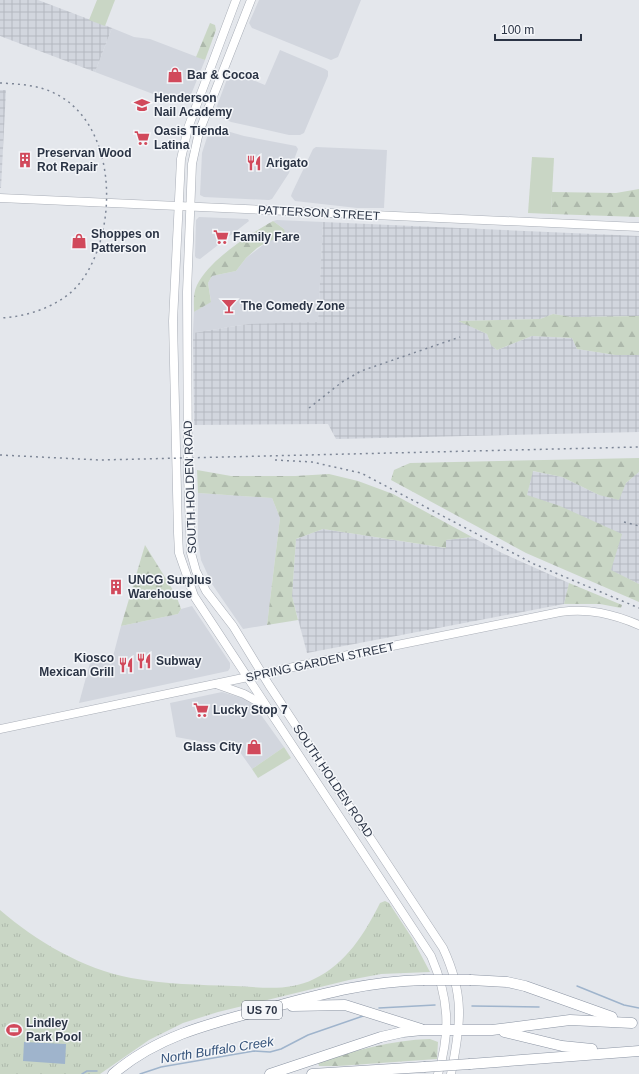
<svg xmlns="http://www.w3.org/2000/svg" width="639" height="1074" font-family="Helvetica,sans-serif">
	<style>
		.built { fill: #d2d6de }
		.industrial { fill: url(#industrial-grid) }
		.grass { fill: #c9d6c5 }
		.forest { fill: url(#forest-firs) }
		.park { fill: url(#park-tufts) }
		.water { fill: #9fb4cc }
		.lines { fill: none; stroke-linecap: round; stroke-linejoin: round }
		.stream { stroke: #9fb4cc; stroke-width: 1.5 }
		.secondary-casing { stroke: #a9aeb7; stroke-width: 9 }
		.motorway-casing { stroke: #8b94a3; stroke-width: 11 }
		.secondary { stroke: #fff; stroke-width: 8 }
		.motorway { stroke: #fff; stroke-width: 10 }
		.rail { stroke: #7d8696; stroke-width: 1.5; stroke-dasharray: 2 4; stroke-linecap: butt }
		.motorway-bridge-casing { stroke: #8b94a3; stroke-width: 11; stroke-linecap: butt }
		.motorway-bridge { stroke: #fff; stroke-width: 10 }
		.labels { text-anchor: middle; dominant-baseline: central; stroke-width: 3; stroke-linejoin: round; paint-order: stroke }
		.shield { fill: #f4f6f9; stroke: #676e7b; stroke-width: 1 }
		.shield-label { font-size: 11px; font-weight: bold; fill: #2b3445 }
		.poi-label { font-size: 12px; font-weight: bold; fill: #2b3445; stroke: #f4f6f9; text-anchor: start }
		.street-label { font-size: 12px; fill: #2b3445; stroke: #f4f6f9 }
		.water-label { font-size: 13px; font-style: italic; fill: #34527a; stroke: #f4f6f9 }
	</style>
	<defs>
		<pattern id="industrial-grid" width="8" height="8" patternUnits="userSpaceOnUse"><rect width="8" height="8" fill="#d2d6de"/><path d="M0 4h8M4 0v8" fill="none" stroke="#b4b8c0"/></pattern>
		<pattern id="forest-firs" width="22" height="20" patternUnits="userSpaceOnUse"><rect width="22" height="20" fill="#c9d6c5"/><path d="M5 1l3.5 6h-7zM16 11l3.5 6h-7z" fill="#adb8ab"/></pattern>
		<pattern id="park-tufts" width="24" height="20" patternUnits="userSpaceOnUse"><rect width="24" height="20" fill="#c9d6c5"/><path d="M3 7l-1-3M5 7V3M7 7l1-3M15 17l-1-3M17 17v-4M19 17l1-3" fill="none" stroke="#adb8ab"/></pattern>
	</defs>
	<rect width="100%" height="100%" fill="#e4e7ec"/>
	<!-- built -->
	<g class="built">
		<polygon points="259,0 361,0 338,57 331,60 252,28 249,23"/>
		<polygon points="112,28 134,37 150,39 205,60 188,102 182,103 161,97 95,72"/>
		<polygon points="280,50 325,69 328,71 328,76 304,133 300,135 289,135 254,127 231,122 214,114 230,71 265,85"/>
		<polygon points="213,127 244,136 296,146 298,149 289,173 272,199 269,200 204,197 200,195 202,153 210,128"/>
		<polygon points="316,147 387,150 384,208 357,208 295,201 291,196 292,193 313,149"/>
		<polygon points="199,217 248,219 249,221 200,259 196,258 195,256 196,220"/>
		<polygon points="277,220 323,222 318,323 248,324 193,333 194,312 211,301 208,283 212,276 236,271 246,258 267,242 276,238 284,229 273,221"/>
		<polygon points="198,493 272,498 280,518 267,625 243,629 212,584 201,560 198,541"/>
		<polygon points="192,606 230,663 230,668 228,671 79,703 91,659 111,664 121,626 178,614 181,609"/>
		<polygon points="222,692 245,699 254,705 284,747 252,769 237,748 176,737 170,703"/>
	</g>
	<!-- industrial -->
	<g class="industrial">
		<polygon points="0,0 38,0 112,28 95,72 0,36"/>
		<polygon points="0,90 6,90 1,188 0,188"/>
		<polygon points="323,222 639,236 639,316 572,317 553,314 540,319 459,321 487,334 491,345 497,350 532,336 572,338 577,349 615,355 639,355 639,432 336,439 328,424 194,425 193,333 248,324 318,322"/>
		<polygon points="532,471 562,477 599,495 626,483 639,472 639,584 611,571 527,495"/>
		<polygon points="323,529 445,548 446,540 472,537 502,553 569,583 564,604 307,653 292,596 296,539"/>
	</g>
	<!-- grass -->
	<g class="grass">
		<polygon points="97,0 115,0 105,26 89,20"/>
		<polygon points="532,157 554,158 551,214 528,213"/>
		<polygon points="284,747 291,758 258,778 252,769"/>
	</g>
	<!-- forest -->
	<g class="forest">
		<polygon points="210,23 215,25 216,30 205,60 196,57"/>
		<polygon points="639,189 639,217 551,214 552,192 616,193"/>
		<path d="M273,221l11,8 2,6 -19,7 -10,6 -11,10 -10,13 -24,5 -4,7 3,19 -17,10c0,-9 -1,-19 3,-27 13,-26 52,-50 76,-64z"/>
		<polygon points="553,314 572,317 639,316 639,355 615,355 577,349 572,338 532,336 497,350 491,345 487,334 458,321 540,319"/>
		<polygon points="639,458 639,472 626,483 619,500 599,495 562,477 533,471 527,495 560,506 622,534 611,570 639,584 639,602 526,553 391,480 394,470 410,463"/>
		<polygon points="197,470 231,476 295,476 329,474 358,481 393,494 472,537 446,540 446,548 323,529 296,539 292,596 298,620 267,625 280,518 272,498 198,493"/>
		<polygon points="145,545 176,595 181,609 178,614 121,626"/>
		<polygon points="569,583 622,605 621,608 600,604 564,604"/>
		<path d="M430,1039l8,3 -1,17 -99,7h-19l-1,-5c37,-10 73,-21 112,-22z"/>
	</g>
	<!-- park -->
	<path class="park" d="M385,901l4,2 23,35 18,34 -49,2 -32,6 -131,32 -35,11 -34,17 -49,34h-100v-164c36,31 83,59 131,68 34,6 68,7 103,8 27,1 54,6 80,-7 32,-15 51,-46 66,-76z"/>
	<!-- water -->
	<polygon class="water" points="24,1042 66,1044 65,1064 23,1061"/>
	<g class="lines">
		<!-- stream -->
		<g class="stream">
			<polyline points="577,986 624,1005 639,1008"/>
			<polyline points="472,1006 539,1007"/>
			<polyline points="379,1008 435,1005"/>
			<polyline points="82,1074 87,1071 97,1071"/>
			<polyline points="140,1074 161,1067 254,1051 270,1052 281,1049 308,1035 363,1016"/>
		</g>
		<defs>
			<g id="secondary">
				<path d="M236,0l-48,128 -7,31 -8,162 5,212 1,20 15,43 237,360c18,42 20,75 7,118"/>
				<path d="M251,0l-52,132 -7,32 -5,128 1,184 3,77 5,18 10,20 27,35 36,59 174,263c22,47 18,76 8,126"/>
				<polyline points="0,198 639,227"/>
				<polyline points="216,684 244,694 264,705"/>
				<path d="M0,729l248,-52 100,-22 212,-43c29,-4 53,2 79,13"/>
			</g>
			<g id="motorway">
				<polyline points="471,980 507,982 525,986 612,1017"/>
				<polyline points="292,1006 345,1005 421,1029"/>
				<polyline points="504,1032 562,1046 592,1049"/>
				<polyline points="470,1064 639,1051"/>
				<path d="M113,1074c48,-41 104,-52 164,-68 52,-14 91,-24 146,-26"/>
				<polyline points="270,1074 381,1037 403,1032 422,1030 492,1030 570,1020 632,1023"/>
				<polyline points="312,1074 424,1067"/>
			</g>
		</defs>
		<!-- secondary casing -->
		<use href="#secondary" class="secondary-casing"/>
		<!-- motorway casing -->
		<use href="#motorway" class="motorway-casing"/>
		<!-- secondary -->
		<use href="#secondary" class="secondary"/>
		<!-- motorway -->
		<use href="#motorway" class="motorway"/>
		<!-- rail -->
		<g class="rail">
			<path d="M0,83c19,1 39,2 56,11 63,32 63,141 23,190 -18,22 -52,33 -79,34"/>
			<polyline points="309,408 342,382 361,371 460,337"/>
			<polyline points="0,455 100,460 639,447"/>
			<polyline points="275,460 312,462 361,473 534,564 639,608"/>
			<polyline points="624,522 639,526"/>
		</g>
		<defs>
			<g id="motorway-bridge">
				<polyline points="423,980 471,980"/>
				<polyline points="424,1067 470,1064"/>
			</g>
		</defs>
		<!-- motorway-bridge casing -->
		<use href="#motorway-bridge" class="motorway-bridge-casing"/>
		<!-- motorway-bridge -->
		<use href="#motorway-bridge" class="motorway-bridge"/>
	</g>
	<!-- icons -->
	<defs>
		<symbol id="shop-bare" viewBox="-9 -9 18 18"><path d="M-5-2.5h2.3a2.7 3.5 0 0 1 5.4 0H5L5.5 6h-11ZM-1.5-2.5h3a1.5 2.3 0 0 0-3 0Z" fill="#d1495b" stroke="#f4f6f9" stroke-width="2.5" paint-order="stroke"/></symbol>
		<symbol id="school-bare" viewBox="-9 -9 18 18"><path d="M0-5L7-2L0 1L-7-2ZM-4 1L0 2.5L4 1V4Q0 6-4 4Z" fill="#d1495b" stroke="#f4f6f9" stroke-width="2.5" paint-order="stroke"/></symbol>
		<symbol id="supermarket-bare" viewBox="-9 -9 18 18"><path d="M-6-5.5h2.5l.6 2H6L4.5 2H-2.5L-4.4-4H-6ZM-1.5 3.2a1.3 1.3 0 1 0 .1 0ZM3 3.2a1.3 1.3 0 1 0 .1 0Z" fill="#d1495b" stroke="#f4f6f9" stroke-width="2.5" paint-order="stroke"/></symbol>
		<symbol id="building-bare" viewBox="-9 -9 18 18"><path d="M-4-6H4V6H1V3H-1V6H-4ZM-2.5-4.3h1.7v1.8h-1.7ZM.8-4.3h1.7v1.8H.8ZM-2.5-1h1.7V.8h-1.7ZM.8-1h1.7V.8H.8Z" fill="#d1495b" stroke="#f4f6f9" stroke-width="2.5" paint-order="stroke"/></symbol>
		<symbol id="restaurant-bare" viewBox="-9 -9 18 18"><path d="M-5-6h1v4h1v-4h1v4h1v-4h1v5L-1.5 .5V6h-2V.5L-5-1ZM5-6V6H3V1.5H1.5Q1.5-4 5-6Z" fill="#d1495b" stroke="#f4f6f9" stroke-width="2.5" paint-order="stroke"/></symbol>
		<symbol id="bar-bare" viewBox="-9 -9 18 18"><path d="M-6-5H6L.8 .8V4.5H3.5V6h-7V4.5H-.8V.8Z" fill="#d1495b" stroke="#f4f6f9" stroke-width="2.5" paint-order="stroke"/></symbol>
		<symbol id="stadium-bare" viewBox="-9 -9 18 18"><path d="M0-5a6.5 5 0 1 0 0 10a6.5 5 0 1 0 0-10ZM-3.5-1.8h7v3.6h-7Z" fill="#d1495b" stroke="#f4f6f9" stroke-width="2.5" paint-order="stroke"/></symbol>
	</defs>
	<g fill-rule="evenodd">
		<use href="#shop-bare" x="164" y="64" width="22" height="22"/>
		<use href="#school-bare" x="131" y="94" width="22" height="22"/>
		<use href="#supermarket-bare" x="131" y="127" width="22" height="22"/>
		<use href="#building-bare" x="14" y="149" width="22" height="22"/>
		<use href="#restaurant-bare" x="243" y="152" width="22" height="22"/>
		<use href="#supermarket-bare" x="210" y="226" width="22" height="22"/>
		<use href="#shop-bare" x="68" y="230" width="22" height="22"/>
		<use href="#bar-bare" x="218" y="295" width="22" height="22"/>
		<use href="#building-bare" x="105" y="576" width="22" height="22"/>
		<use href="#restaurant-bare" x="133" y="650" width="22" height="22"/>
		<use href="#restaurant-bare" x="115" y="654" width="22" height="22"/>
		<use href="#supermarket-bare" x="190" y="699" width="22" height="22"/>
		<use href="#shop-bare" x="243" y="736" width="22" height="22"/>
		<use href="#stadium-bare" x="3" y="1019" width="22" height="22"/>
	</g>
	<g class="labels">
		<!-- shield labels -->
		<rect class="shield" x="242" y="1001" width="40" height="18" rx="3"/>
		<g class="shield-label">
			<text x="262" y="1010">US 70</text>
		</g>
		<!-- poi labels -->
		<g class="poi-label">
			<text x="187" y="75">Bar &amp; Cocoa</text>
			<text x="154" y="98">Henderson<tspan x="154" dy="14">Nail Academy</tspan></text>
			<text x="154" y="131">Oasis Tienda<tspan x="154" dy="14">Latina</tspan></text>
			<text x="37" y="153">Preservan Wood<tspan x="37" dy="14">Rot Repair</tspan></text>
			<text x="266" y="163">Arigato</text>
			<text x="91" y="234">Shoppes on<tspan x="91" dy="14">Patterson</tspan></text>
			<text x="233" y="237">Family Fare</text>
			<text x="241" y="306">The Comedy Zone</text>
			<text x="128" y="580">UNCG Surplus<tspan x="128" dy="14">Warehouse</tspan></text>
			<text x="114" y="658" text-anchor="end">Kiosco<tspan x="114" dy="14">Mexican Grill</tspan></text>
			<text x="156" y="661">Subway</text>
			<text x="213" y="710">Lucky Stop 7</text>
			<text x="242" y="747" text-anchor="end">Glass City</text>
			<text x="26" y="1023">Lindley<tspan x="26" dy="14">Park Pool</tspan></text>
		</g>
		<!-- street labels -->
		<g class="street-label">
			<text transform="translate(319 213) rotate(3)">PATTERSON STREET</text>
			<text transform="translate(190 487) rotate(-92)">SOUTH HOLDEN ROAD</text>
			<text transform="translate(320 662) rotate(-12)">SPRING GARDEN STREET</text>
			<text transform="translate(333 781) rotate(56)">SOUTH HOLDEN ROAD</text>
		</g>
		<!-- water labels -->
		<g class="water-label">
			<text transform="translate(217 1050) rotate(-9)">North Buffalo Creek</text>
		</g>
	</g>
	<!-- scale -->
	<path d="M495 34v6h86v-6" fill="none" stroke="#2b3445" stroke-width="2"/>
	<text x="501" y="34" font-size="12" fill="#2b3445" stroke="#f4f6f9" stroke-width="3" paint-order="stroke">100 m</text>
</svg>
